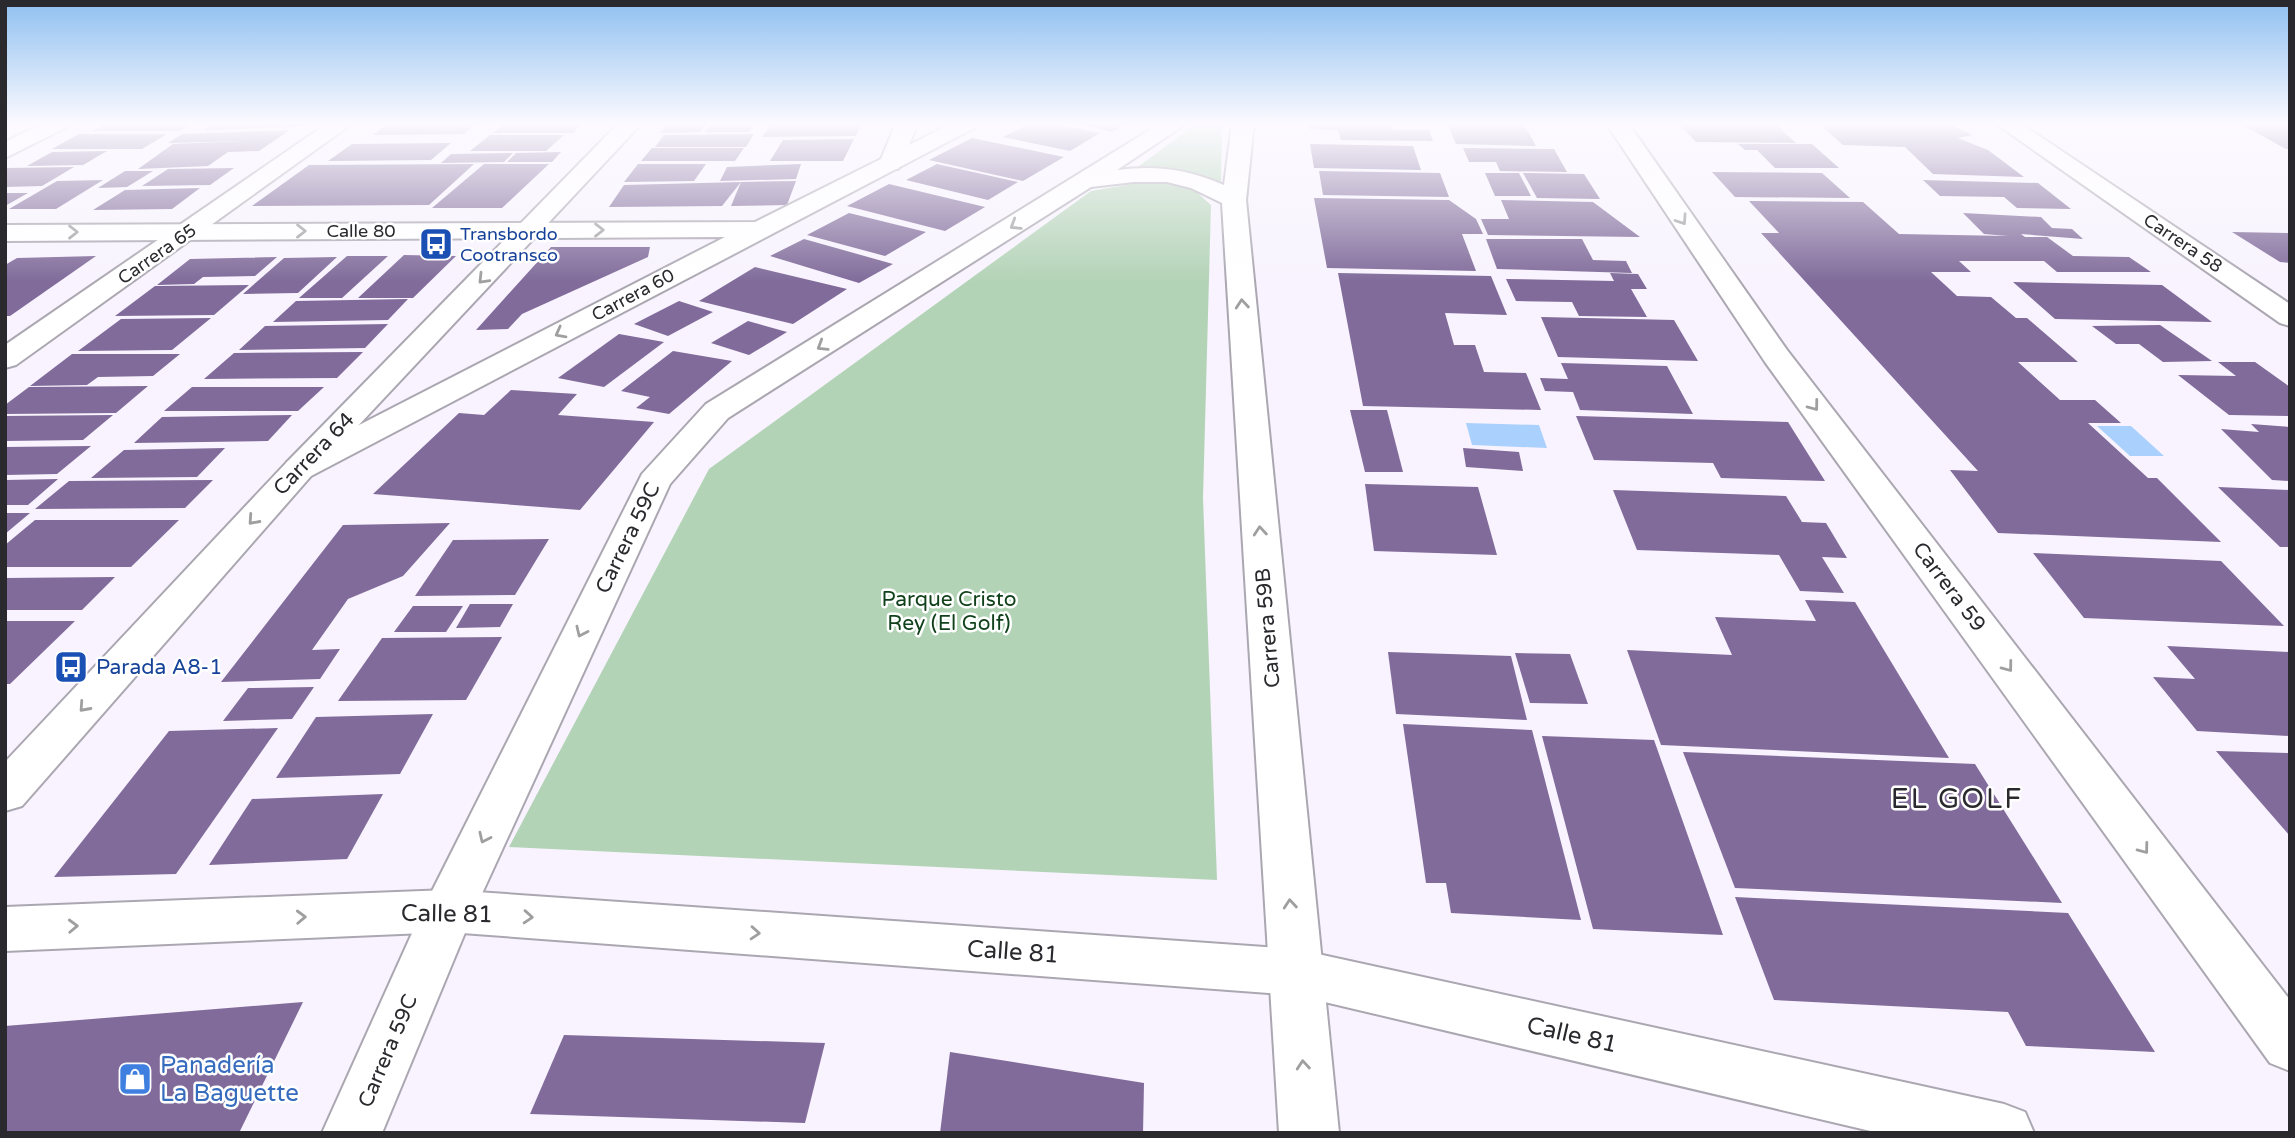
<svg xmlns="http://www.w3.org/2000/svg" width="2295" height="1138" font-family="'Varela Round',sans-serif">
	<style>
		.green { fill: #b3d3b6 }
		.water { fill: #aad1fd }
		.building { fill: #806b9a }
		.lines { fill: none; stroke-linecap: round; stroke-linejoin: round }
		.street-casing { stroke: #aba7b1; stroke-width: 4 }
		.secondary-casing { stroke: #aba7b1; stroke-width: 4 }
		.street { fill: #fff; fill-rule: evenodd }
		.secondary { fill: #fff; fill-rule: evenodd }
		.oneway { stroke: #9f9fa0 }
		.labels { text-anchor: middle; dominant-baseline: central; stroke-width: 5; stroke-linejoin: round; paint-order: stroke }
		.far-street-label { font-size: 18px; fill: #2a292d; stroke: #fff }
		.far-transit-label { font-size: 18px; fill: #164399; stroke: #fff; text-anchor: start }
		.street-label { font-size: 21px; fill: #2a292d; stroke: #fff }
		.park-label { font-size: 21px; fill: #10411b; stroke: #fff }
		.transit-label { font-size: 21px; fill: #164399; stroke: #fff; text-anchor: start }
		.near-street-label { font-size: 24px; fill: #2a292d; stroke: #fff }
		.near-shop-label { font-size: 24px; fill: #366cbe; stroke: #fff; text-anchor: start }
		.near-neighbourhood-label { font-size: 28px; letter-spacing: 2px; fill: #2a292d; stroke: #fff }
	</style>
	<rect width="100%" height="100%" fill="#f8f3fe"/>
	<!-- green -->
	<g class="green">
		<polygon points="1197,123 1222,123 1221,185 1180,171 1135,169"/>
		<polygon points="1150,181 1192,188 1211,205 1203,498 1217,880 509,847 709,469 1091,191"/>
	</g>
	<!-- water -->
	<g class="water">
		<polygon points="1466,423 1539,425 1547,448 1472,445"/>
		<polygon points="2097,426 2131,426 2164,456 2130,456"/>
	</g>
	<!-- building -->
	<g class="building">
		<polygon points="108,123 193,123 179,131 92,131"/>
		<polygon points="215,123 304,123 298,127 204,130"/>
		<polygon points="388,123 476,123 464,134 373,135"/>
		<polygon points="505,123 583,123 573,133 493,133"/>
		<polygon points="668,123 708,123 700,132 660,133"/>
		<polygon points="712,123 755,123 749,132 705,132"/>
		<polygon points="862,123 856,136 762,137 771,124"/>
		<polygon points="1030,123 1048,123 1100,133 1070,151 1003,137"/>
		<polygon points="1075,123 1127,123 1112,132"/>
		<polygon points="1308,123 1391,123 1393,130 1429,130 1433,141 1341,140 1338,130 1309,129"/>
		<polygon points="1447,123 1524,124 1536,146 1456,144"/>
		<polygon points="1678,123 1774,123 1796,143 1696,142"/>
		<polygon points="1818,123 1946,123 1973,135 1958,138 1988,150 2024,177 1933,174 1905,147 1843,145"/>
		<polygon points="2239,123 2290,123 2290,149 2286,149"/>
		<polygon points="290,130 259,151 228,152 208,166 138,169 173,144 244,141 168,143 182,134"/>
		<polygon points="79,134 167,134 142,149 52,149"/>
		<polygon points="754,134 746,147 655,147 664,135"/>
		<polygon points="490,135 564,135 546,151 470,151"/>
		<polygon points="972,138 1064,157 1023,181 929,160"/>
		<polygon points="854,139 843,161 770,161 783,140"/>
		<polygon points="451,143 431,160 328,161 352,144"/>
		<polygon points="1310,144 1413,146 1421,170 1314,168"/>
		<polygon points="1738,144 1812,144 1839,168 1775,168 1757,150 1745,150"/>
		<polygon points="652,148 744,148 735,161 641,161"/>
		<polygon points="1463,148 1554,149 1567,172 1500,171 1496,162 1469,162"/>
		<polygon points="107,151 83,165 27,166 52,152"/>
		<polygon points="561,152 552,162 507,162 516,153"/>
		<polygon points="513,153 504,162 441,163 451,154"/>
		<polygon points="474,164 429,205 252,206 309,165"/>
		<polygon points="484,164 549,164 502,208 432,208"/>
		<polygon points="638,164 706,164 694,181 624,182"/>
		<polygon points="801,164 796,179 720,181 727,167"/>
		<polygon points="937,164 1018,182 988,200 906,180"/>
		<polygon points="74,167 42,186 5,187 5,168"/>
		<polygon points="234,168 210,185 142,186 168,169"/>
		<polygon points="125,171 153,171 127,187 98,188"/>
		<polygon points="1319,171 1440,173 1449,197 1323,195"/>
		<polygon points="1712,172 1822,173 1850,198 1735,197"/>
		<polygon points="1485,173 1519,173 1531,196 1495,196"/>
		<polygon points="1523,173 1584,174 1600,199 1537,198"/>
		<polygon points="103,180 56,209 9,209 57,181"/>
		<polygon points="1923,180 2038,183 2071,209 2017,208 2004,197 1940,196"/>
		<polygon points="796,181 787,205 731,206 741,182"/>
		<polygon points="741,182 722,206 609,207 624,185"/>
		<polygon points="889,184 985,207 945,231 847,206"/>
		<polygon points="200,188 172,209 93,210 125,190"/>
		<polygon points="5,193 28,193 5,206"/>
		<polygon points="1314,198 1449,200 1476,219 1483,234 1462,234 1476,271 1327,268"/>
		<polygon points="1501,200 1593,202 1640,237 1488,235 1481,219 1509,219"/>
		<polygon points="1749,201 1863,202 1899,234 2008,236 1984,234 1963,213 2041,217 2052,228 2072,229 2083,239 2021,234 2025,237 2047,237 2073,256 2129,257 2151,272 2057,272 2044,261 1959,261 1971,272 1931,272 1957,296 1991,297 2016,318 2027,318 2078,362 2018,362 2060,400 2095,400 2121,423 2088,423 2148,478 2157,478 2221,542 1998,533 1950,470 1978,471 1761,233 1779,233"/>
		<polygon points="849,213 926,232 885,256 807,235"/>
		<polygon points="2232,232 2290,233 2290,263 2280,262"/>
		<polygon points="804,239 893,264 859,283 770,256"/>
		<polygon points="1486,239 1582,239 1593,260 1626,261 1632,273 1497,269"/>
		<polygon points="551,247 650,247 648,257 522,314 508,329 476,330"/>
		<polygon points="404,255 456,256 413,298 358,298"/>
		<polygon points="96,256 10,316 5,316 5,265 17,258"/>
		<polygon points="347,256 388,256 342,298 299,298"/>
		<polygon points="277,257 255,276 203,277 194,284 157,285 190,259"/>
		<polygon points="337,257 298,293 243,294 284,258"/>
		<polygon points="755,267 847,289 793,324 699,301"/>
		<polygon points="1338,273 1491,276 1507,315 1445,313 1454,345 1475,345 1484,372 1526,373 1541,410 1363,406"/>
		<polygon points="1610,273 1638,274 1647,289 1631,289 1647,317 1579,316 1572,302 1516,301 1506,279 1614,281"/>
		<polygon points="2013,282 2162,285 2212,322 2055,319"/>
		<polygon points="249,285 214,315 115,316 155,286"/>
		<polygon points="408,299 388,320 273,322 296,301"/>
		<polygon points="679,301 713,312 668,336 634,324"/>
		<polygon points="1541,317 1674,320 1698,361 1558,357"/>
		<polygon points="211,318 172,350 78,351 121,319"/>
		<polygon points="748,321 787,332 749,355 711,343"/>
		<polygon points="388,324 365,348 239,350 265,326"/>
		<polygon points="2160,325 2212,361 2163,362 2139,344 2116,344 2092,326"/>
		<polygon points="619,334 664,342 604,387 558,378"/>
		<polygon points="673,351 732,361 669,414 636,408 650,397 621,391"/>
		<polygon points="363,352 337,378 204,379 234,353"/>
		<polygon points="72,354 180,354 153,376 98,377 87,385 30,386"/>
		<polygon points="2218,362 2255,362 2290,387 2290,416 2229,415 2178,375 2236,376"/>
		<polygon points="1561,363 1667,366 1693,414 1580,410 1573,392 1545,391 1540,378 1568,379"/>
		<polygon points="148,386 116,413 5,414 5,405 29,387"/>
		<polygon points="192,387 324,387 298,411 164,411"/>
		<polygon points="511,390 577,394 558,415 654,422 580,510 373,494 459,413 484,415"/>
		<polygon points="1350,410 1387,410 1403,472 1365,472"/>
		<polygon points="113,415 83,440 5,441 5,416"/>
		<polygon points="292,415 268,441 134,443 162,417"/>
		<polygon points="1576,416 1788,422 1825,481 1721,478 1713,463 1594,460"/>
		<polygon points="2251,424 2290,427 2290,481 2272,480 2221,429 2259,432"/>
		<polygon points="91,446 57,474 5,475 5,447"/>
		<polygon points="225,448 197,477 91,478 124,450"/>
		<polygon points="1463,448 1519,452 1523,471 1466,467"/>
		<polygon points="58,479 28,505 5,505 5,480"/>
		<polygon points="213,480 185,508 35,509 69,481"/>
		<polygon points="1365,484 1478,487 1497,555 1374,551"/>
		<polygon points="2218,487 2290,490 2290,547 2280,547"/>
		<polygon points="1613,490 1786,496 1802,522 1826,523 1847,558 1822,557 1844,593 1800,591 1779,555 1637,550"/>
		<polygon points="5,513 30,513 5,534"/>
		<polygon points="35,520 179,520 131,567 5,567 5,545"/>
		<polygon points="450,523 403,576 348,599 312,650 340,649 320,679 221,682 343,525"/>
		<polygon points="549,539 515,595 415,596 453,540"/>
		<polygon points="2033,553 2221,561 2284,626 2084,618"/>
		<polygon points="115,577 82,610 5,610 5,578"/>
		<polygon points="1805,600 1855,602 1949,758 1661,745 1627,650 1732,655 1715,617 1816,621"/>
		<polygon points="470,604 513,604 500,627 456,628"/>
		<polygon points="413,606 463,606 446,632 394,632"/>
		<polygon points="5,621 75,621 10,684 5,684"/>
		<polygon points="502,637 466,700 338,701 382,638"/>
		<polygon points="2167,646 2290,652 2290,736 2197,731 2153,677 2195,679"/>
		<polygon points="1388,652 1511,656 1527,720 1396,714"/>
		<polygon points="1515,653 1570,654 1588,704 1530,703"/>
		<polygon points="314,687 292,719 223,721 248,688"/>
		<polygon points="433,714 400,774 276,778 316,717"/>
		<polygon points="1403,724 1532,730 1581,920 1451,913 1446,883 1426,883"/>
		<polygon points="278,728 176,874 54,877 169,731"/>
		<polygon points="1542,736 1654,740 1723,935 1593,929"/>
		<polygon points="2216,751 2290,753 2290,836"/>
		<polygon points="1683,752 1975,764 2062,903 1735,888"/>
		<polygon points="383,794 347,859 209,865 252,799"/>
		<polygon points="1735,897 2068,913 2155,1052 2026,1046 2008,1012 1774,1000"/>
		<polygon points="303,1002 239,1133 5,1133 5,1026"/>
		<polygon points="564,1035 825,1043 805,1123 530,1114"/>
		<polygon points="950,1052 1144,1083 1143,1133 940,1133"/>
	</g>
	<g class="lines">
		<defs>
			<g id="street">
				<polygon points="44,123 71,123 67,127 5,158 5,142"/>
				<polygon points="328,123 353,123 16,365 5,368 5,345"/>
				<polygon points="619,123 642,123 311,476 299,479 287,476 282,469 287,462"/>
				<polygon points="896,123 918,123 901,164 898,169 882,169 879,164"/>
				<polygon points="1606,123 1628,123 1787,350 2290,1000 2290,1071 2270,1063 1765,362"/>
				<polygon points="1995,123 2020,123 2290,304 2290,326 2280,323"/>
				<polygon points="448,890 1295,949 2004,1104 2025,1112 2034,1133 1879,1133 1295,995 448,932 5,951 5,907"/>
			</g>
			<g id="secondary">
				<polygon points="953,123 980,123 976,127 311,476 22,806 5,811 5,762 287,462 725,237 5,241 5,225 755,222"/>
				<path d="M1161,123h26l-70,47c38,-5 71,-1 107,15l8,-62h22l-8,77 93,933h-60l-57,-930 -31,-15 -24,-6h-33l-43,5 -363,231 -58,66 -196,427 -92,222h-60l100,-222 220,-437 64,-70z"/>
			</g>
		</defs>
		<!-- street casing -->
		<use href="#street" class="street-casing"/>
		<!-- secondary casing -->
		<use href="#secondary" class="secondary-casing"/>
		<!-- street -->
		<use href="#street" class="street"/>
		<!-- secondary -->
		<use href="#secondary" class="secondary"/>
	</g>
	<!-- one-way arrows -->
	<defs><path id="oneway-chevron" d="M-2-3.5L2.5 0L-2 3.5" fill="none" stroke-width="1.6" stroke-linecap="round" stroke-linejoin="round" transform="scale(1.75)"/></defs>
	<g class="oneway">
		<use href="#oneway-chevron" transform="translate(1682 220) rotate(56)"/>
		<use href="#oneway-chevron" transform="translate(1015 225) rotate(148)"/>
		<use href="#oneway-chevron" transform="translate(599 230)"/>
		<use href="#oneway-chevron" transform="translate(301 231)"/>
		<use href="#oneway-chevron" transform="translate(73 232)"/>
		<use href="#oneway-chevron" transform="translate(483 279) rotate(134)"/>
		<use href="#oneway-chevron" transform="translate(1242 304) rotate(-95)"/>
		<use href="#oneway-chevron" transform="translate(560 333) rotate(152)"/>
		<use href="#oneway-chevron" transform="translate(822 346) rotate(148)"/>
		<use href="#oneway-chevron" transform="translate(1814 406) rotate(53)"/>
		<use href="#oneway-chevron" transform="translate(253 520) rotate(132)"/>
		<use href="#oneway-chevron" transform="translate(1260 531) rotate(-95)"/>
		<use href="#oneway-chevron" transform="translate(581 632) rotate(115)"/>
		<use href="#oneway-chevron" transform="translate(2008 667) rotate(53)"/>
		<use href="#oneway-chevron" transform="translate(84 707) rotate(132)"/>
		<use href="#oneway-chevron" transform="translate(484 838) rotate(115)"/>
		<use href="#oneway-chevron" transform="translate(2144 849) rotate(53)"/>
		<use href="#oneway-chevron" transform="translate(1290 904) rotate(-95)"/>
		<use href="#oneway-chevron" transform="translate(301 917) rotate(-2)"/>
		<use href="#oneway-chevron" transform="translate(528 917) rotate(4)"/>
		<use href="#oneway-chevron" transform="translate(73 926) rotate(-2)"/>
		<use href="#oneway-chevron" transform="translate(755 933) rotate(4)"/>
		<use href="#oneway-chevron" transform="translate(1303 1065) rotate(-95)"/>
	</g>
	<!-- sky -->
	<linearGradient id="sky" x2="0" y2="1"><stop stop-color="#8fc0f0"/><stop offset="0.44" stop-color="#fcfaff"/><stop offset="1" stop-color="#fcfaff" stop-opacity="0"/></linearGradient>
	<rect width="2295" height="282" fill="url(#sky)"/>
	<!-- icons -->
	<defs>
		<symbol id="bus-square" viewBox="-11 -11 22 22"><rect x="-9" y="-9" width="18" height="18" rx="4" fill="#1a4fb4" stroke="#fff"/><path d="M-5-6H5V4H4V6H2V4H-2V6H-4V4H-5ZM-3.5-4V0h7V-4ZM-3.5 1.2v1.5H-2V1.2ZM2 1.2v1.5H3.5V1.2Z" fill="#fff"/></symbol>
		<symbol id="shop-square" viewBox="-11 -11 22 22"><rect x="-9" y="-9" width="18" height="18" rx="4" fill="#3f7fe0" stroke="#fff"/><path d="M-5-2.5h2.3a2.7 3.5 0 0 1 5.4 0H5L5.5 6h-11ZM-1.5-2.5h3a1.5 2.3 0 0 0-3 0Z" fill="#fff"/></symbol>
	</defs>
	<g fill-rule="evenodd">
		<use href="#bus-square" x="417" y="225" width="38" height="38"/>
		<use href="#bus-square" x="52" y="648" width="38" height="38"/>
		<use href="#shop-square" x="116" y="1060" width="38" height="38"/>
	</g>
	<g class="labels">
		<!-- far-street labels -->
		<g class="far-street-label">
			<text x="361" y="231">Calle 80</text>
			<text transform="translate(2183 243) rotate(34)">Carrera 58</text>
			<text transform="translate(157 254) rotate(-35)">Carrera 65</text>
			<text transform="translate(633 295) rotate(-28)">Carrera 60</text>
		</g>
		<!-- far-transit labels -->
		<g class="far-transit-label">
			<text x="460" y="234">Transbordo<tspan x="460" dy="21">Cootransco</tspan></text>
		</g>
		<!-- street labels -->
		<g class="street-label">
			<text transform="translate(314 454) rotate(-46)">Carrera 64</text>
			<text transform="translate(628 538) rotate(-64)">Carrera 59C</text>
			<text transform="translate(1949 587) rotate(53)">Carrera 59</text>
			<text transform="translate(1268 628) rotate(-95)">Carrera 59B</text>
			<text transform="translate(388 1051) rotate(-67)">Carrera 59C</text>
		</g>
		<!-- park labels -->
		<g class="park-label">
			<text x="949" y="599">Parque Cristo<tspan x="949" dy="24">Rey (El Golf)</tspan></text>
		</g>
		<!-- transit labels -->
		<g class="transit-label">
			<text x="96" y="667">Parada A8-1</text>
		</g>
		<!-- near-street labels -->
		<g class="near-street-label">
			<text transform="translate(447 914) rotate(1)">Calle 81</text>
			<text transform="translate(1013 952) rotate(4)">Calle 81</text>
			<text transform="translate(1572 1035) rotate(13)">Calle 81</text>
		</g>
		<!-- near-shop labels -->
		<g class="near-shop-label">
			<text x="160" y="1065">Panadería<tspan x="160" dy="28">La Baguette</tspan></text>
		</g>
		<!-- near-neighbourhood labels -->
		<g class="near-neighbourhood-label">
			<text x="1957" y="799">EL GOLF</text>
		</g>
	</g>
	<!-- border -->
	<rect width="2295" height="1138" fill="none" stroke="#2a292d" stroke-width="14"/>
</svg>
